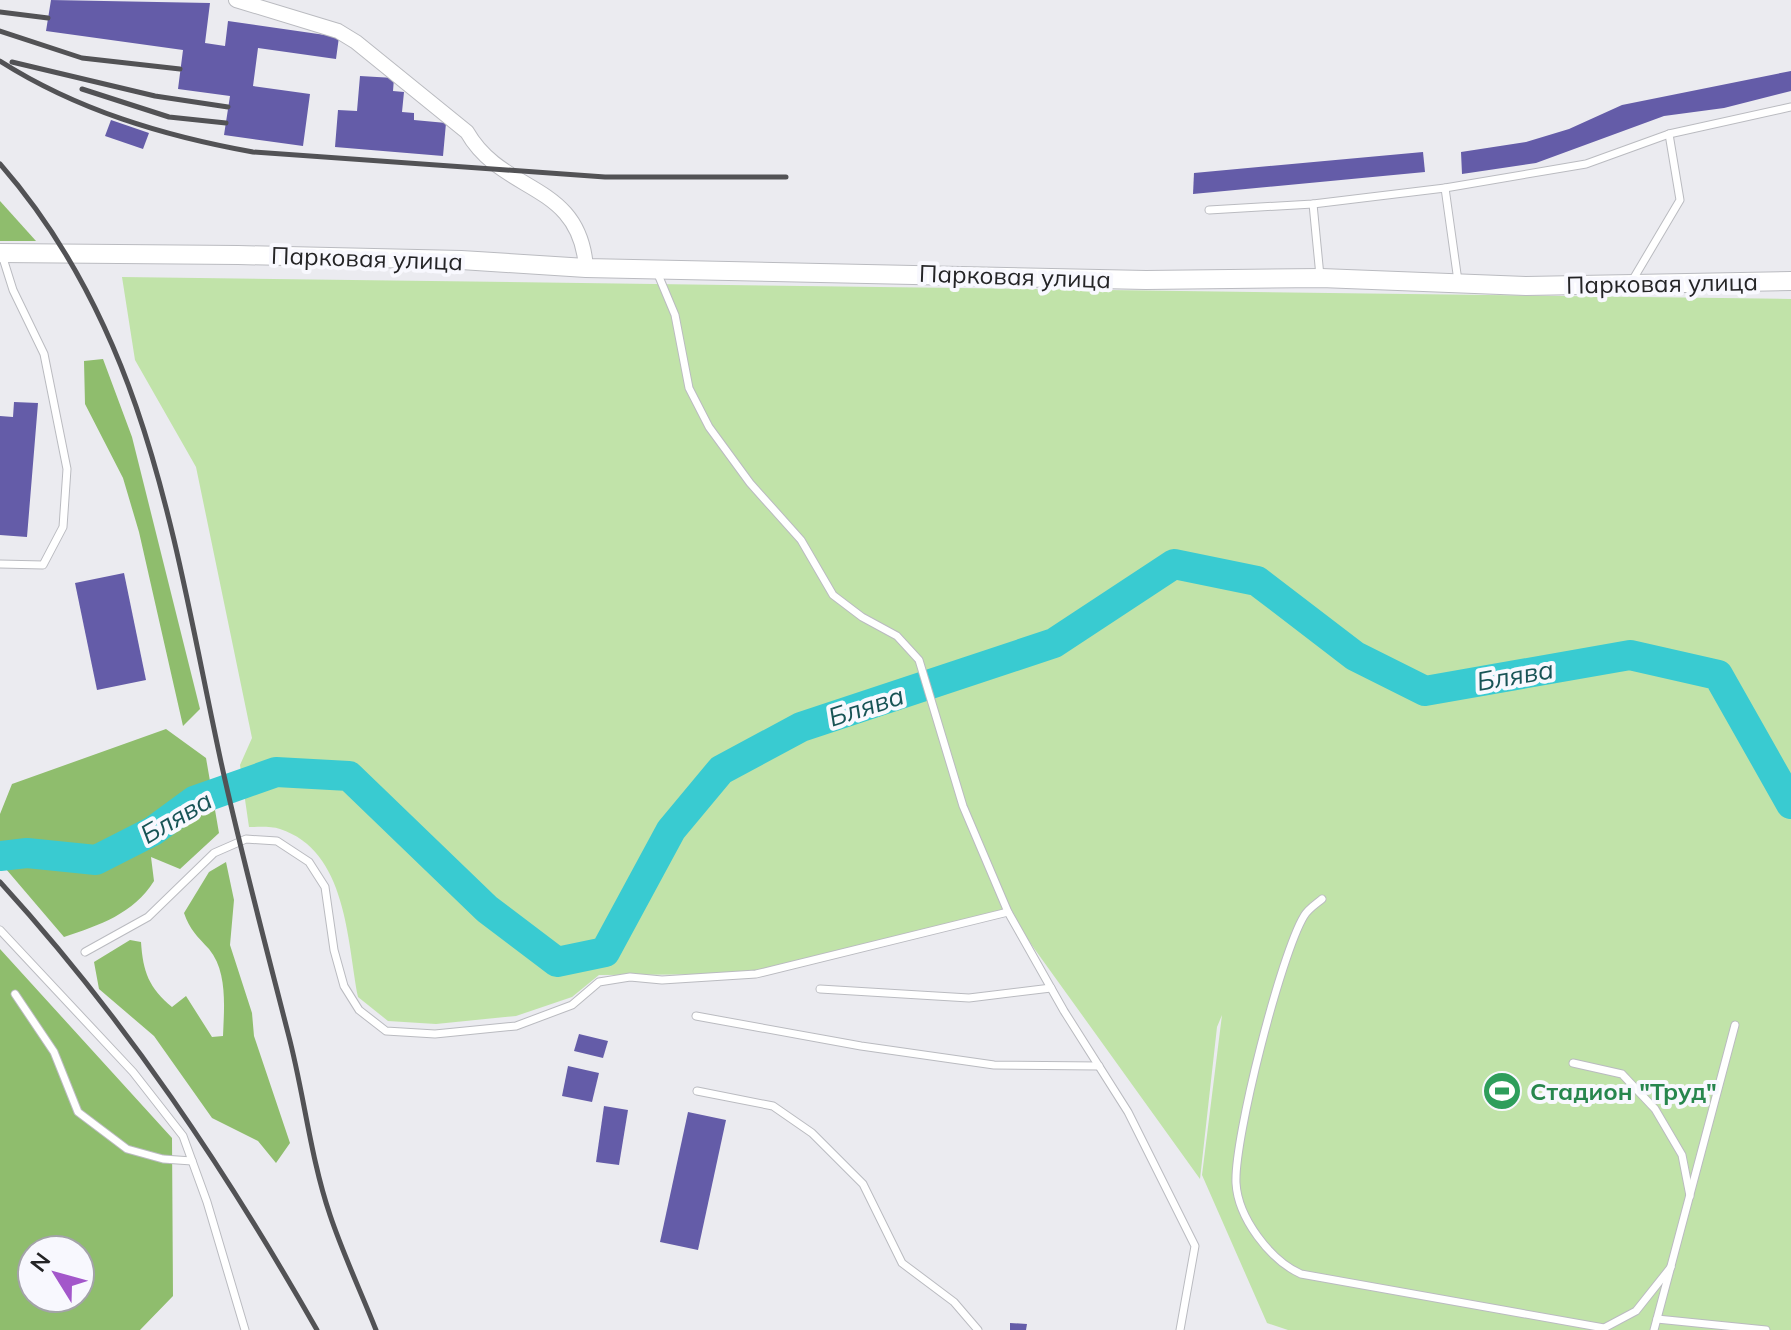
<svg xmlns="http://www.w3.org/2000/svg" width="1791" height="1330" font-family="Mulish,sans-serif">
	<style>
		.green { fill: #c1e3a9 }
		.forest { fill: #8fbd6d; fill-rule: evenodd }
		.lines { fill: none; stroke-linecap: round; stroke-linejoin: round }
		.river { stroke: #39cbd1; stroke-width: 30 }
		.building { fill: #645ca8 }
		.service-casing { stroke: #babbc0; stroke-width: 9 }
		.minor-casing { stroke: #babbc0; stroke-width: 16 }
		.tertiary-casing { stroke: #babbc0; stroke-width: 20 }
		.service { stroke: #fff; stroke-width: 7 }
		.minor { stroke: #fff; stroke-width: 14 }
		.tertiary { stroke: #fff; stroke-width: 18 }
		.rail { stroke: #525255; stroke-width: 5 }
		.labels { text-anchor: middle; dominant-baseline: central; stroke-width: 8; stroke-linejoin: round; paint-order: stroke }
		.street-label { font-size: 24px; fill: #242426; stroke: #f8f8fe }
		.leisure-label { font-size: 24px; font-weight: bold; fill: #27864d; stroke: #f8f8fe; text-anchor: start }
		.water-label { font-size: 26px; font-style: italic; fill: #185456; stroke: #f8f8fe }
	</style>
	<rect width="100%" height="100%" fill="#ebebf0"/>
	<!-- green -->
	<path class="green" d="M122,277l1669,22v1031h-503l-21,-7 -65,-148 20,-160 -5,12 -17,152 -192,-267 -252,62 -157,1 -27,22 -56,19 -80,8 -48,-3 -30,-24c-11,-57 -11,-146 -78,-168 -9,-3 -22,-2 -31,-2l-9,-62 12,-27 -56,-271 -61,-107z"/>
	<!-- forest -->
	<g class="forest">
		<polygon points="0,201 36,241 0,241"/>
		<polygon points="103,359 132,437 200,709 183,726 139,532 123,478 85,404 84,361"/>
		<path d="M166,729l40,29 13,75 -39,36 -29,-12 3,24c-21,33 -54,44 -90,56l-64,-75v-48l12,-30z"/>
		<path d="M226,862l8,38 -4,45 22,68 2,23 36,107 -14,20 -18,-22 -46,-23 -58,-82 -55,-47 -5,-27 36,-22 11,2c2,30 8,46 31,65l14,-11 26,41 11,-1c1,-28 5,-64 -14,-87 -12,-13 -19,-19 -25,-36l25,-41z"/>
		<path d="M0,949l172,189 1,158 -33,34h-140zM32,1250h48v48h-48z"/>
	</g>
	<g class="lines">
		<!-- river -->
		<polyline class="river" points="0,856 27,853 96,860 153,831 194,801 276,772 349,776 487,909 557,962 605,952 671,830 721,770 801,727 1054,643 1174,564 1257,581 1355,656 1425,691 1630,655 1718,675 1791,804"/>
	</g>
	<!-- building -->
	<g class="building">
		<polygon points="51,0 210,3 205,43 225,46 228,21 339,37 336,59 258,48 253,86 310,94 303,146 224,135 230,96 178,89 183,50 46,31"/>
		<polygon points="1791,71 1791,91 1724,108 1664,116 1536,163 1462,174 1461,152 1526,142 1569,129 1622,105"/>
		<polygon points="360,76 394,78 393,91 404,92 402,112 414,113 414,120 446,123 443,156 335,147 338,110 357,111"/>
		<polygon points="111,120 149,133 143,149 105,136"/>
		<polygon points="1423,152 1425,172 1193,194 1194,173"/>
		<polygon points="14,402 38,403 27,537 0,535 0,416 13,417"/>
		<polygon points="124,573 146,680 97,690 75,583"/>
		<polygon points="579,1034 608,1041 603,1058 574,1051"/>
		<polygon points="568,1066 599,1073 592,1102 562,1096"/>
		<polygon points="604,1106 628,1110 619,1165 596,1162"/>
		<polygon points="688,1112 726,1120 698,1250 660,1242"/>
		<polygon points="1010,1323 1027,1324 1026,1330 1010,1330"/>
	</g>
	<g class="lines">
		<defs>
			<g id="service">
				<polyline points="1445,188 1458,281"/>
				<polyline points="1313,204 1320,276"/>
				<polyline points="1209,210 1313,204 1445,188 1586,164 1669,134 1791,107"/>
				<polyline points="657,272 675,315 689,388 709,427 750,483 801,540 833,595 862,617 897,636 919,660 963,806 1008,912 1064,1011 1128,1112 1195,1246 1180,1330"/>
				<polyline points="1632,281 1680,200 1669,134"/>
				<polyline points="0,564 43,565 63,527 67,469 44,354 13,290 2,255"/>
				<path d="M1322,899c-6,5 -14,10 -18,17 -23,38 -70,222 -68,267 2,35 34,77 65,91l303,54 32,-17 35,-44"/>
				<polyline points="0,930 133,1072 183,1136 207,1202 245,1330"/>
				<polyline points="85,952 148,917 214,853 246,839 277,841 309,862 325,887 334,950 344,986 359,1010 386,1031 435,1034 516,1026 572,1005 599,982 630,977 662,980 756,974 1008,912"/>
				<polyline points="820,989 969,998 1051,988"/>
				<polyline points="15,994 54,1052 78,1112 127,1149 163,1159 192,1161"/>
				<polyline points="696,1016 861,1046 994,1065 1099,1066"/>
				<polyline points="1573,1063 1622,1074 1655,1109 1682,1155 1690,1196"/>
				<polyline points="697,1091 773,1106 812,1133 863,1184 902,1263 954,1302 978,1330"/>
				<polyline points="1657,1319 1766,1330"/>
				<polyline points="1654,1330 1735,1025"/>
			</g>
			<path id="minor" d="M236,0l102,31 18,11 111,90c36,63 113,49 119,136"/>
			<polyline id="tertiary" points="0,253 238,255 461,260 586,268 1146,280 1321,278 1526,286 1791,281"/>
		</defs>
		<!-- service casing -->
		<use href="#service" class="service-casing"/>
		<!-- minor casing -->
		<use href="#minor" class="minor-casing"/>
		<!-- tertiary casing -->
		<use href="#tertiary" class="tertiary-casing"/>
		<!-- service -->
		<use href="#service" class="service"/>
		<!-- minor -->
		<use href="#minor" class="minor"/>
		<!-- tertiary -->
		<use href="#tertiary" class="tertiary"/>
		<!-- rail -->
		<g class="rail">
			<polyline points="0,12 48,18"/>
			<polyline points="0,31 82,58 180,69"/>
			<path d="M0,61c77,49 164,75 253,91l352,25h181"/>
			<polyline points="12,62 155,96 228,107"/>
			<polyline points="82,89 169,117 226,123"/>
			<path d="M0,164c149,170 175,385 221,598 20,91 44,181 67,271 16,60 22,123 42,182 13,39 31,77 46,115"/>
			<path d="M0,882c126,138 225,287 317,448"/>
		</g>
	</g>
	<!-- icons -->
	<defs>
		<symbol id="stadium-disc" viewBox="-11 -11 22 22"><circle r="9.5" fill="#2e9e5b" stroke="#f8f8fe"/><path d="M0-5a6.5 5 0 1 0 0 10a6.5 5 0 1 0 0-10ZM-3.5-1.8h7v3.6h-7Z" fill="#fff"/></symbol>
	</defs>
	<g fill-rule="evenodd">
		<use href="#stadium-disc" x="1480" y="1069" width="44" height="44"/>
	</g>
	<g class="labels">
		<!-- street labels -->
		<g class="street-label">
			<text transform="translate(367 258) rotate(2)">Парковая улица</text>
			<text transform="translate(1015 276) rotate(2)">Парковая улица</text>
			<text transform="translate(1662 283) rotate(-1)">Парковая улица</text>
		</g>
		<!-- leisure labels -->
		<g class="leisure-label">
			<text x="1530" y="1091">Стадион "Труд"</text>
		</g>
		<!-- water labels -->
		<g class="water-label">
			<text transform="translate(1515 675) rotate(-10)">Блява</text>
			<text transform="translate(866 706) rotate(-18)">Блява</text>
			<text transform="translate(176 817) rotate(-30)">Блява</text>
		</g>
	</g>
	<!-- north arrow -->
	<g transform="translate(56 1274) rotate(307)"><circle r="38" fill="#f8f8fe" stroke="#a3a3a8" stroke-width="2"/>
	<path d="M0-6L14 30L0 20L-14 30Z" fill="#a357ca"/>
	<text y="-12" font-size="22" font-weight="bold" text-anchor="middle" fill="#242426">N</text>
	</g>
</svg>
